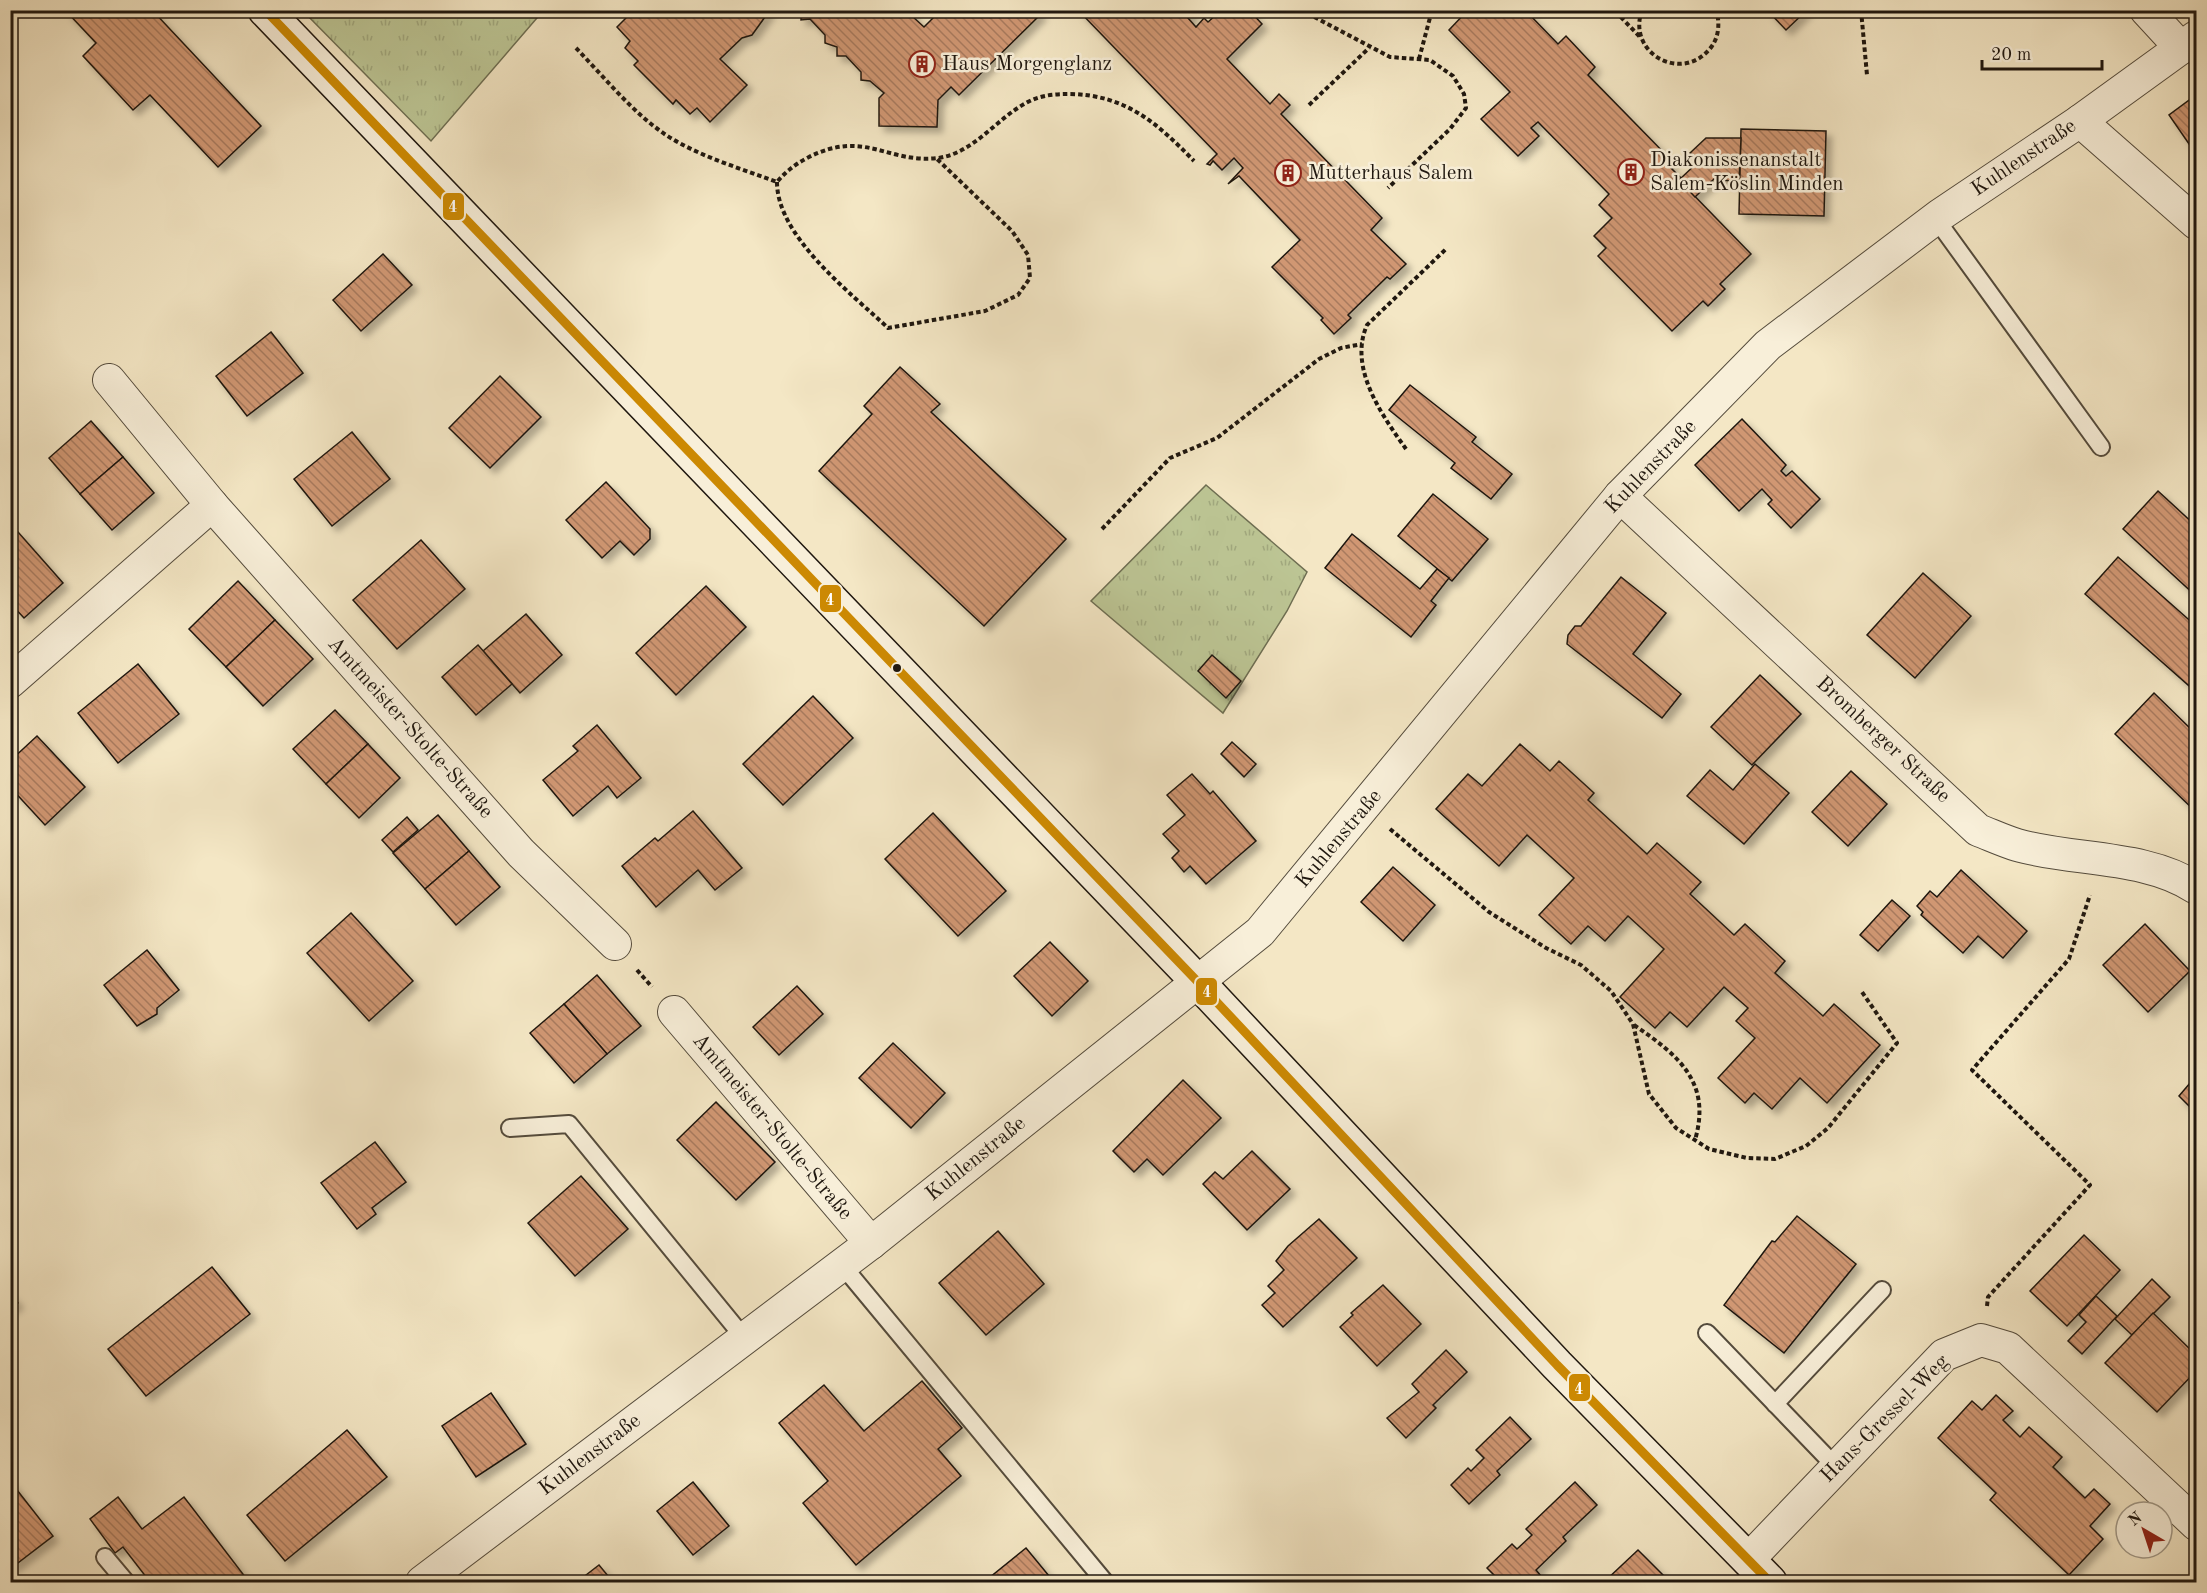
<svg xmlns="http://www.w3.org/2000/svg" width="2207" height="1593" font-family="'Old Standard TT',serif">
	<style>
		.park { fill: url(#park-tufts); stroke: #6e6e52; stroke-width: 1.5 }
		.building { fill: url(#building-back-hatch); stroke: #1f170f; stroke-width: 1.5; filter: url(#shadow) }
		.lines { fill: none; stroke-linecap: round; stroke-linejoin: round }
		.lane-casing { stroke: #544b3c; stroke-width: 20 }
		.street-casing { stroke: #544b3c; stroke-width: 34 }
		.secondary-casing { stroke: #1f170f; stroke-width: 36 }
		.path { stroke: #1f170f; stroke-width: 4; stroke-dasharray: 4.5 3; stroke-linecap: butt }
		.lane { stroke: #f8efd9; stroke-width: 16 }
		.street { stroke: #f8efd9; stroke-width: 32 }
		.secondary { stroke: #f8efd9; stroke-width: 33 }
		.bus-1-casing { stroke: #f8efd9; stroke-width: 14 }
		.bus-1 { stroke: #cc8903; stroke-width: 9 }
		.bus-dot { fill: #1f170f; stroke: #f8efd9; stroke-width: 2 }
		.labels { text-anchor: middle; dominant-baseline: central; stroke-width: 5; stroke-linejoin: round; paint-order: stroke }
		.poi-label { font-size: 21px; fill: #1f170f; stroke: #f8efd9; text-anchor: start }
		.street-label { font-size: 21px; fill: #1f170f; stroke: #f8efd9 }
		.line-badge { stroke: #f8efd9; stroke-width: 2 }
		.badge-label { font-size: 16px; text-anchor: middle; font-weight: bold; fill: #fff }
	</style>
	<defs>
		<pattern id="park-tufts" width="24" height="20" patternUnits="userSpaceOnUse" patternTransform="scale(1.5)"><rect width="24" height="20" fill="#bcc594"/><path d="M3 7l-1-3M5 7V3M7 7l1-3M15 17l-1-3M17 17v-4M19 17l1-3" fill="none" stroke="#a1a87e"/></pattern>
		<pattern id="building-back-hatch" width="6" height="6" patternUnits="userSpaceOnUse" patternTransform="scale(1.5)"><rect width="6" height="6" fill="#d09773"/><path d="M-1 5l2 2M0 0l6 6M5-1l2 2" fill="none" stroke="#a87a5d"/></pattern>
		<filter id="shadow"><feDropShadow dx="5.5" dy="5.5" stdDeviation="3" flood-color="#0004"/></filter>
	</defs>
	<rect width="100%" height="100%" fill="#f4e7c5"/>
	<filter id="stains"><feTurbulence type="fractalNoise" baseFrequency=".00333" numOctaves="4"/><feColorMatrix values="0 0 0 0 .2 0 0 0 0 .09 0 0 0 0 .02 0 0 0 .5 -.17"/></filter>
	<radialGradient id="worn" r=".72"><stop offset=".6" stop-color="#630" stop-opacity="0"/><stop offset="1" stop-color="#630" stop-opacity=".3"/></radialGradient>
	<!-- park -->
	<g class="park">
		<polygon points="303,11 543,11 431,141"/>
		<polygon points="1206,485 1307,572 1287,611 1223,713 1091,601"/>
	</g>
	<!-- building -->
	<g class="building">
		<polygon points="65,10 152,10 261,126 218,167 150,95 133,110 83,56 96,43"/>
		<polygon points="634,10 770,10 752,35 742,38 720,59 747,85 710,122 697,108 690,114 676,100 673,104 634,65 638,61 625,48 630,41 617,27"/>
		<polygon points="801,10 912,10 912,16 924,27 941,10 1037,10 1041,14 959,95 951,87 938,100 937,127 879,126 879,98 884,93 870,81 861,80 861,72 846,56 837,56 837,47 825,43 825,35 810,19 801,20"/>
		<polygon points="1078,10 1197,10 1188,18 1196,27 1204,18 1208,22 1217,14 1213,10 1249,10 1262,24 1227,59 1270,104 1279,94 1290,105 1281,114 1382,218 1371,230 1406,264 1390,279 1387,277 1348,315 1351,318 1334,334 1321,320 1323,318 1272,267 1300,240 1239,176 1228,184 1243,168 1234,158 1222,170 1213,161 1210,165 1207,164 1217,154"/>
		<polygon points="1468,10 1525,10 1558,44 1566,36 1595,67 1588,75 1672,161 1668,165 1681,178 1679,180 1751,254 1720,284 1725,289 1708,306 1703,301 1672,331 1598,256 1606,248 1594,236 1612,218 1599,205 1609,194 1538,122 1531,128 1539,136 1518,156 1481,119 1510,92 1449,30"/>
		<polygon points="1767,10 1807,10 1786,30"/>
		<polygon points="2196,95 2196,154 2169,115"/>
		<polygon points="1741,129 1826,131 1824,216 1739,214"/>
		<polygon points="1706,138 1741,138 1739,182 1714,179 1695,197 1679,180 1698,162 1690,153"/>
		<polygon points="383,254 412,285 361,331 333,300"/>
		<polygon points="271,332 303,373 247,416 216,376"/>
		<polygon points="900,367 940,404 931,412 1066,539 984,626 819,471 872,414 864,406"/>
		<polygon points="500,376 541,417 490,468 449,428"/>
		<polygon points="1410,385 1476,437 1472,442 1512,474 1491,499 1451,468 1455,463 1389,410"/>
		<polygon points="1742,419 1786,465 1781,471 1786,476 1792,471 1820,499 1791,528 1768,504 1772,500 1762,489 1739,511 1695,465"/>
		<polygon points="91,421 123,457 80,494 49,458"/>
		<polygon points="352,432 390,479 332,526 294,479"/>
		<polygon points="123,457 154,493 112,530 80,494"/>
		<polygon points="606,482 650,529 650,539 634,555 620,541 602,558 566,520"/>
		<polygon points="2158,491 2196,526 2196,596 2123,529"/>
		<polygon points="1433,494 1488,539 1452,581 1398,536"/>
		<polygon points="18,532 63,583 24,618 10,603 10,539"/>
		<polygon points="1352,534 1420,589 1437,569 1449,578 1431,601 1436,605 1411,637 1325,568"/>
		<polygon points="421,540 465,589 397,649 353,600"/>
		<polygon points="2118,557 2196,626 2196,692 2085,594"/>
		<polygon points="1923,573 1971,616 1915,678 1867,635"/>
		<polygon points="1621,577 1666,613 1633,654 1681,694 1662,718 1567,644 1568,635 1575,626 1581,626"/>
		<polygon points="238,581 275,620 226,667 189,629"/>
		<polygon points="706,586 746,627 676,695 636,653"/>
		<polygon points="526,614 562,655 520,693 483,651"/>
		<polygon points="275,620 313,659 263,706 226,667"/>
		<polygon points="478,645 512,684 476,715 442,677"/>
		<polygon points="1212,655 1241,681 1226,698 1198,671"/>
		<polygon points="138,664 179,714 118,763 78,713"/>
		<polygon points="1760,675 1801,714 1752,765 1711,727"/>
		<polygon points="2154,693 2196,734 2196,812 2115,734"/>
		<polygon points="813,696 853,738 783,805 743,764"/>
		<polygon points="335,710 368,744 326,784 293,749"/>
		<polygon points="597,725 641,778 617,798 608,786 573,816 543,780 578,751 573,746"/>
		<polygon points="37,736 85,787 45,825 10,787 10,761"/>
		<polygon points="1232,742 1256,764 1244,777 1221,754"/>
		<polygon points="368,744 400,778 359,818 326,784"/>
		<polygon points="1520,744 1550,771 1559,761 1594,793 1588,800 1647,854 1657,843 1701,882 1690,894 1734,935 1745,924 1785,961 1775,973 1823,1016 1834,1004 1880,1045 1827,1103 1800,1078 1772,1109 1754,1093 1745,1103 1718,1078 1755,1038 1736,1021 1748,1008 1724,987 1687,1027 1670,1012 1655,1028 1620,997 1664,949 1628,916 1605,941 1588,926 1571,944 1539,915 1574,878 1527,835 1499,866 1436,809 1468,774 1482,786"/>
		<polygon points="1755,764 1789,793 1744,844 1687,796 1710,770 1733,790"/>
		<polygon points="1851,771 1887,804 1848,846 1812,812"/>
		<polygon points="1192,774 1210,794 1213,791 1256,841 1206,884 1190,866 1184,872 1172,858 1179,851 1163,834 1185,815 1167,795"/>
		<polygon points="693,811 742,868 715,890 698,870 656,907 622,866 655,838 658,841"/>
		<polygon points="933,813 1006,891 958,936 885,859"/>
		<polygon points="438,815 469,851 425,889 393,853"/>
		<polygon points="407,817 418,830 393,852 382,840"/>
		<polygon points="469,851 500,887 456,925 425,889"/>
		<polygon points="1393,867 1435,905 1403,941 1361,902"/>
		<polygon points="1961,870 2027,931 2003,958 1978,936 1963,953 1921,915 1923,912 1917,906 1930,891 1937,897"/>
		<polygon points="1892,900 1910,916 1878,951 1860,935"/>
		<polygon points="351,913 413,981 369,1021 307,953"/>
		<polygon points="2145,924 2190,971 2148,1012 2103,965"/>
		<polygon points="1050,942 1088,981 1052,1016 1014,976"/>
		<polygon points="147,950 179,990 157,1008 157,1014 137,1026 104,985"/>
		<polygon points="597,975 641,1026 607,1054 564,1004"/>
		<polygon points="797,986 823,1014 779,1055 753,1027"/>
		<polygon points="564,1004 607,1054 574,1083 530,1033"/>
		<polygon points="893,1043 945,1093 911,1128 859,1078"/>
		<polygon points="2196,1076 2196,1113 2179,1096"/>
		<polygon points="1183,1080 1221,1118 1163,1175 1147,1159 1134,1172 1113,1151"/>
		<polygon points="716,1102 775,1162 736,1200 677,1140"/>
		<polygon points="375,1142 406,1182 372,1208 376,1214 357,1229 321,1183"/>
		<polygon points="1252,1151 1290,1189 1247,1230 1203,1184 1215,1172 1223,1179"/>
		<polygon points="581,1176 628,1229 575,1276 528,1223"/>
		<polygon points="1797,1216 1856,1264 1784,1353 1724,1305 1772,1241 1775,1242"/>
		<polygon points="1319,1219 1357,1258 1283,1327 1262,1305 1275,1293 1268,1286 1284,1270 1276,1261 1288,1246"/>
		<polygon points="998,1231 1044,1284 986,1335 939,1283"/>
		<polygon points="2084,1235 2120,1270 2067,1326 2030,1291"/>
		<polygon points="212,1267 250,1314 146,1396 108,1349"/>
		<polygon points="2152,1279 2170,1297 2132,1335 2115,1319"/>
		<polygon points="1383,1285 1421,1324 1377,1366 1340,1327 1353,1315 1351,1313"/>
		<polygon points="10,1294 18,1303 10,1309"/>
		<polygon points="2096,1296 2117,1316 2082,1354 2068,1341 2086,1322 2079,1315"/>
		<polygon points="2153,1313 2196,1355 2196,1371 2157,1412 2105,1363"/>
		<polygon points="1446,1350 1467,1372 1433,1405 1436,1408 1406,1438 1387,1418 1419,1392 1412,1384"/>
		<polygon points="922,1381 962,1428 938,1449 961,1476 856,1565 803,1503 828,1481 779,1423 824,1385 864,1431"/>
		<polygon points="491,1393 526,1444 476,1477 442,1426"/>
		<polygon points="1996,1395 2013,1411 2003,1420 2020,1437 2029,1427 2062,1457 2053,1467 2085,1498 2094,1489 2110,1504 2090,1526 2103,1539 2069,1575 1990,1500 1996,1493 1938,1438 1972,1401 1982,1410"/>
		<polygon points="1510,1417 1531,1439 1497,1471 1500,1475 1469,1504 1451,1485 1468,1468 1471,1471 1484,1458 1476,1450"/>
		<polygon points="347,1430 387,1477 285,1561 247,1515"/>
		<polygon points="10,1481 53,1536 10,1569"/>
		<polygon points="693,1482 729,1526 693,1555 657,1511"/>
		<polygon points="1575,1482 1597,1505 1563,1537 1566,1541 1536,1570 1546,1582 1501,1582 1487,1568 1512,1544 1517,1549 1532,1535 1526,1529"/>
		<polygon points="118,1497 142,1529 184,1497 249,1582 150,1582 123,1547 115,1553 90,1519"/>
		<polygon points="1026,1548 1054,1582 984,1582"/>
		<polygon points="1638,1550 1670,1582 1604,1582"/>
		<polygon points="599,1565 613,1582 577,1582"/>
	</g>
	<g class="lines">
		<defs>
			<g id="lane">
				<polyline points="1936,219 2101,447"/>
				<polyline points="510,1128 569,1124 745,1339"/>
				<polyline points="842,1265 1105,1582"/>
				<polyline points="1707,1333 1836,1467"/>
				<polyline points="1775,1404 1882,1290"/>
				<polyline points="105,1557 126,1582"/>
			</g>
			<g id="street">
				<polyline points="2146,10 2181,48"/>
				<polyline points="2080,121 2196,223"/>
				<polyline points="109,380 212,505 521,853 615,944"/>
				<path d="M1620,496l358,334c13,5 26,11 39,15 56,16 130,10 179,43"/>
				<polyline points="10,682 212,505"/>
				<polyline points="674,1012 871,1243"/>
				<polyline points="1748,1560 1944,1355 1981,1340 2008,1348 2196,1524"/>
				<polyline points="422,1582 871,1243 1260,932 1620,496 1768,345 1940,215 2080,121 2196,37"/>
			</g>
			<polyline id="secondary" points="265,10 1197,981 1557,1365 1770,1582"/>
		</defs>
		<!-- lane casing -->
		<use href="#lane" class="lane-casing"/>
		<!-- street casing -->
		<use href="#street" class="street-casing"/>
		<!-- secondary casing -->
		<use href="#secondary" class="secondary-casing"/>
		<!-- path -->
		<g class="path">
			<polyline points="1301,10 1390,57 1430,60 1453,76 1464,94 1466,108 1450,129 1388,188"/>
			<polyline points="1608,10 1616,12 1640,37"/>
			<path d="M1642,10c-16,44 42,75 70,36 7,-10 8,-24 4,-36"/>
			<polyline points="1861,10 1867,75"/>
			<path d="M576,48c28,29 57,65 90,87 34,22 74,33 111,47 9,-11 20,-19 32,-25 56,-28 79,7 129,1 36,-5 58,-39 88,-55 14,-8 28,-9 44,-9 56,1 87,29 124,67"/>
			<polyline points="1419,59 1432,10"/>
			<polyline points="1309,105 1369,48"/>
			<path d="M777,182c0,55 74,111 111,146l97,-17 33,-16 12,-17 -2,-23 -16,-24 -76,-73"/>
			<path d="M1406,449c-24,-34 -58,-81 -39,-124l79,-76"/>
			<polyline points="1102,529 1170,458 1217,438 1319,359 1341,348 1362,344"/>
			<polyline points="1390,829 1489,912 1546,948 1581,965 1611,991 1633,1024 1649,1094 1676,1128 1709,1149 1747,1158 1775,1159 1806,1146 1828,1128 1897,1043 1862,992"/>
			<polyline points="637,970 652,987"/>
			<path d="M1634,1025c44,30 78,57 61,115"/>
			<polyline points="1987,1306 1988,1297 2090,1185 1972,1070 2069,959 2090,895"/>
		</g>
		<!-- lane -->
		<use href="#lane" class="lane"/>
		<!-- street -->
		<use href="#street" class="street"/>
		<!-- secondary -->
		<use href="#secondary" class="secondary"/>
		<defs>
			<polyline id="bus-1" points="265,10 1197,981 1557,1365 1770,1582"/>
		</defs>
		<!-- bus-1 casing -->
		<use href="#bus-1" class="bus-1-casing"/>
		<!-- bus-1 -->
		<use href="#bus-1" class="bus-1"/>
	</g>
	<!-- icons -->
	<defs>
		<symbol id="building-ring" viewBox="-11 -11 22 22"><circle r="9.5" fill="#f8efd9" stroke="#8f2418" stroke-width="1.5"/><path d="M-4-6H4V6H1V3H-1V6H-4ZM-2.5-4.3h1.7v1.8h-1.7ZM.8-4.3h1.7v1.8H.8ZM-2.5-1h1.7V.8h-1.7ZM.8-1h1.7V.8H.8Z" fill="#8f2418"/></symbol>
	</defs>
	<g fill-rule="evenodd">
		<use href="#building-ring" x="907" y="49" width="30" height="30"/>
		<use href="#building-ring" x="1616" y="157" width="30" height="30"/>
		<use href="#building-ring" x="1273" y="158" width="30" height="30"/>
	</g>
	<!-- markers -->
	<circle class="bus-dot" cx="897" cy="668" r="5"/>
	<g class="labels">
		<!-- poi labels -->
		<g class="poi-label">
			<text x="942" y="64">Haus Morgenglanz</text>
			<text x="1650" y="160">Diakonissenanstalt<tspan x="1650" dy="24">Salem-Köslin Minden</tspan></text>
			<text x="1308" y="173">Mutterhaus Salem</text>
		</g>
		<!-- street labels -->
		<g class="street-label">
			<text transform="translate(2024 158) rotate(-34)">Kuhlenstraße</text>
			<text transform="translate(1651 467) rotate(-46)">Kuhlenstraße</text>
			<text transform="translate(410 728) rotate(48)">Amtmeister-Stolte-Straße</text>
			<text transform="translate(1883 740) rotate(43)">Bromberger Straße</text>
			<text transform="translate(1339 839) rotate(-50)">Kuhlenstraße</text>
			<text transform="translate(772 1127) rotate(50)">Amtmeister-Stolte-Straße</text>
			<text transform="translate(976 1159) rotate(-39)">Kuhlenstraße</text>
			<text transform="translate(1885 1419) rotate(-45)">Hans-Gressel-Weg</text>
			<text transform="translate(590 1455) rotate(-37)">Kuhlenstraße</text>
		</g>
	</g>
	<g class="line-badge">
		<rect x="442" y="192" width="23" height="29" rx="6" fill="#cc8903"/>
		<rect x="819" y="584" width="23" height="29" rx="6" fill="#cc8903"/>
		<rect x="1195" y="977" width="23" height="29" rx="6" fill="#cc8903"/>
		<rect x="1568" y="1373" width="23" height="29" rx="6" fill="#cc8903"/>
	</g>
	<g class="badge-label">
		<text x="453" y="212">4</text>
		<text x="830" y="605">4</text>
		<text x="1207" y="997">4</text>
		<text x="1579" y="1394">4</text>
	</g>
	<!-- margin -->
	<rect width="2207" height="1593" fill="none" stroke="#f4e7c5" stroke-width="36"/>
	<rect x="12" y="12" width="2183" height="1569" fill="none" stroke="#1f170f" stroke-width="3"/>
	<rect x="18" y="18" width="2171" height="1557" fill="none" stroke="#1f170f" stroke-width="1.5"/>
	<!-- north arrow -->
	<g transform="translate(2144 1530) rotate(321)"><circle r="28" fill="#f8efd9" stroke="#a19988" stroke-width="1.5"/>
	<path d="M0-4.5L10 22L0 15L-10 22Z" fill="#8f2418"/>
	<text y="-9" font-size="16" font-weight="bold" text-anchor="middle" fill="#1f170f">N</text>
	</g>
	<!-- scale -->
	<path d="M1982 60v9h120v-9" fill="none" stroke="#1f170f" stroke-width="3"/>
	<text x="1991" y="60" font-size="18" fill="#1f170f" stroke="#f8efd9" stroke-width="4.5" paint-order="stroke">20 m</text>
	<rect width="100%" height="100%" filter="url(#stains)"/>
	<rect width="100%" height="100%" fill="url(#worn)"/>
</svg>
